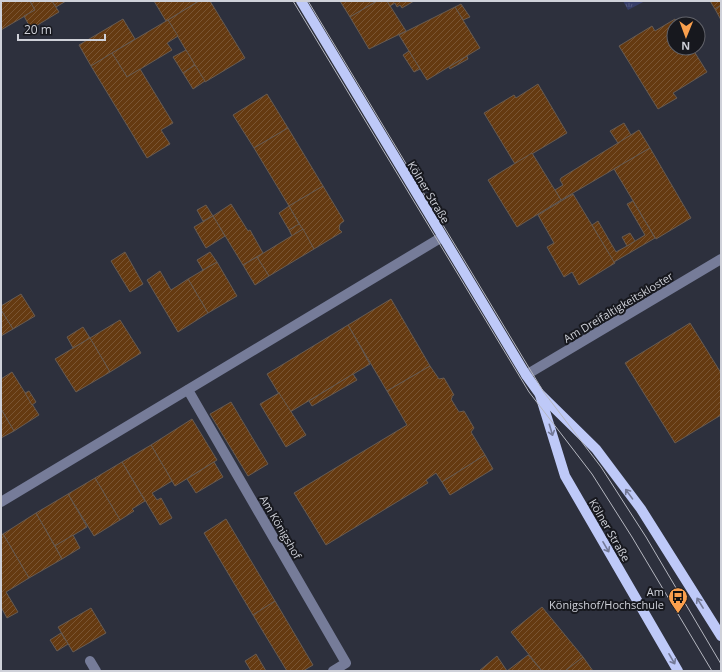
<svg xmlns="http://www.w3.org/2000/svg" width="722" height="672" font-family="'Open Sans',sans-serif">
	<style>
		.park { fill: url(#park-tufts) }
		.building { fill: url(#building-hatch); stroke: #685b51 }
		.lines { fill: none; stroke-linecap: round; stroke-linejoin: round }
		.minor { stroke: #767c99; stroke-width: 10 }
		.major { stroke: #bec9f8; stroke-width: 10 }
		.tram { stroke: #b5b7c0; stroke-width: 1 }
		.oneway { stroke: #737996 }
		.labels { text-anchor: middle; dominant-baseline: central; stroke-width: 4; stroke-linejoin: round; paint-order: stroke }
		.street-label { font-size: 11px; fill: #cfd1d9; stroke: #17181e }
		.poi-label { font-size: 11px; fill: #cfd1d9; stroke: #17181e; text-anchor: end }
	</style>
	<defs>
		<pattern id="park-tufts" width="24" height="20" patternUnits="userSpaceOnUse"><rect width="24" height="20" fill="#363d68"/><path d="M3 7l-1-3M5 7V3M7 7l1-3M15 17l-1-3M17 17v-4M19 17l1-3" fill="none" stroke="#52587d"/></pattern>
		<pattern id="building-hatch" width="6" height="6" patternUnits="userSpaceOnUse"><rect width="6" height="6" fill="#653a11"/><path d="M-1 1l2-2M0 6l6-6M5 7l2-2" fill="none" stroke="#7a5533"/></pattern>
	</defs>
	<rect width="100%" height="100%" fill="#2d303d"/>
	<!-- park -->
	<polygon class="park" points="623,1 645,1 628,10"/>
	<!-- building -->
	<g class="building">
		<polygon points="1,1 30,1 35,10 1,30"/>
		<polygon points="30,1 52,1 59,12 31,29 24,16 35,10"/>
		<polygon points="52,1 66,1 56,7"/>
		<polygon points="154,1 199,1 166,21"/>
		<polygon points="199,1 210,1 245,58 205,82 168,20"/>
		<polygon points="340,1 377,1 350,17"/>
		<polygon points="377,1 387,1 406,31 369,49 350,17"/>
		<polygon points="387,1 414,1 402,8 400,5 397,7 395,3 390,6"/>
		<polygon points="710,1 721,1 721,5 715,9"/>
		<polygon points="461,4 470,17 463,20 455,7"/>
		<polygon points="721,5 721,20 715,9"/>
		<polygon points="455,7 480,48 427,80 399,35"/>
		<polygon points="123,19 135,39 91,66 79,45"/>
		<polygon points="675,19 678,24 674,24 674,48 692,48 707,72 673,93 677,98 658,109 619,46 652,26 655,31"/>
		<polygon points="168,20 178,36 167,43 172,50 127,77 112,53"/>
		<polygon points="186,50 195,65 183,73 173,57"/>
		<polygon points="409,51 420,69 414,72 403,55"/>
		<polygon points="112,53 127,77 140,69 173,123 161,130 170,144 147,158 91,66"/>
		<polygon points="467,56 468,59 450,69 449,67"/>
		<polygon points="195,65 205,81 193,89 183,73"/>
		<polygon points="538,84 567,133 515,164 484,113 514,95 516,98"/>
		<polygon points="267,94 288,128 254,148 233,115"/>
		<polygon points="624,123 631,135 618,143 610,131"/>
		<polygon points="288,128 323,186 289,206 254,148"/>
		<polygon points="639,130 650,148 561,200 555,190 563,185 560,180 561,178"/>
		<polygon points="650,148 691,218 656,239 614,169"/>
		<polygon points="532,153 561,200 517,227 488,180"/>
		<polygon points="323,186 344,221 340,224 339,229 342,232 314,249 289,206"/>
		<polygon points="573,194 615,263 579,285 572,272 564,277 547,247 554,243 538,215"/>
		<polygon points="633,201 655,238 614,262 592,225 598,221 616,252 627,246 645,235 627,204"/>
		<polygon points="231,204 248,231 250,230 263,253 243,265 213,216"/>
		<polygon points="206,205 213,216 203,221 197,210"/>
		<polygon points="289,206 299,224 289,230 279,213"/>
		<polygon points="213,216 225,236 206,248 194,227"/>
		<polygon points="299,224 303,229 292,236 289,230"/>
		<polygon points="303,229 314,249 269,276 257,257"/>
		<polygon points="630,233 635,241 627,246 622,237"/>
		<polygon points="125,252 143,284 130,292 111,261"/>
		<polygon points="210,252 217,262 203,270 197,260"/>
		<polygon points="257,257 269,276 255,285 243,265"/>
		<polygon points="217,262 237,296 208,313 188,279"/>
		<polygon points="160,271 171,290 188,279 208,313 178,332 147,280"/>
		<polygon points="21,294 35,316 13,329 1,310 1,306"/>
		<polygon points="391,299 430,366 387,391 348,325"/>
		<polygon points="1,310 13,329 1,336"/>
		<polygon points="120,320 141,353 110,372 90,338"/>
		<polygon points="690,323 721,373 721,415 675,443 625,363"/>
		<polygon points="348,325 370,364 290,412 267,374"/>
		<polygon points="83,327 90,338 73,348 67,337"/>
		<polygon points="90,338 110,372 76,392 55,359"/>
		<polygon points="430,366 439,379 444,378 454,395 452,396 452,398 451,399 459,412 464,411 474,428 471,432 485,455 442,482 436,473 426,480 428,483 326,545 294,493 407,425 387,391"/>
		<polygon points="12,372 39,415 14,431 1,409 1,379"/>
		<polygon points="353,374 357,380 312,406 309,401"/>
		<polygon points="29,391 36,402 32,405 25,393"/>
		<polygon points="279,393 306,435 286,447 260,404"/>
		<polygon points="231,402 268,464 248,476 210,414"/>
		<polygon points="1,409 14,431 1,438"/>
		<polygon points="192,419 217,460 175,486 151,445"/>
		<polygon points="151,445 172,481 152,493 157,500 161,498 172,518 160,525 122,462"/>
		<polygon points="485,455 493,469 450,495 442,482"/>
		<polygon points="122,462 145,501 132,509 134,511 120,520 95,478"/>
		<polygon points="214,462 223,477 196,493 187,479"/>
		<polygon points="95,478 120,520 94,536 68,494"/>
		<polygon points="68,494 87,527 55,546 36,513"/>
		<polygon points="36,513 62,559 29,578 3,534"/>
		<polygon points="226,519 275,601 253,615 204,533"/>
		<polygon points="3,534 29,578 6,592 18,612 7,618 1,607 1,535"/>
		<polygon points="73,535 80,548 62,559 55,546"/>
		<polygon points="275,601 313,665 303,671 287,671 253,615"/>
		<polygon points="542,607 583,657 565,671 542,671 511,632"/>
		<polygon points="91,608 106,633 73,652 58,627"/>
		<polygon points="61,633 68,644 57,651 50,640"/>
		<polygon points="256,654 266,671 251,671 245,661"/>
		<polygon points="528,655 542,671 507,671"/>
		<polygon points="497,656 507,671 479,671"/>
		<polygon points="583,657 593,671 565,671"/>
	</g>
	<g class="lines">
		<!-- minor -->
		<g class="minor">
			<polyline points="526,375 721,259"/>
			<polyline points="188,390 346,663 333,671"/>
			<polyline points="1,502 442,237"/>
			<polyline points="90,661 96,671"/>
		</g>
		<!-- major -->
		<g class="major">
			<polyline points="301,1 526,375 539,393 596,449 641,509 721,636"/>
			<polyline points="540,395 565,476 678,671"/>
		</g>
		<!-- tram -->
		<g class="tram">
			<polyline points="293,1 529,392 592,474 632,537 712,671"/>
			<polyline points="308,1 543,391 601,467 646,537 721,664"/>
		</g>
	</g>
	<!-- one-way arrows -->
	<defs><path id="oneway-shaft" d="M-6 0H5M1.5-3L5.5 0L1.5 3" fill="none" stroke-width="1.6" stroke-linecap="round" stroke-linejoin="round"/></defs>
	<g class="oneway">
		<use href="#oneway-shaft" transform="translate(551 430) rotate(73)"/>
		<use href="#oneway-shaft" transform="translate(629 494) rotate(-126)"/>
		<use href="#oneway-shaft" transform="translate(606 547) rotate(60)"/>
		<use href="#oneway-shaft" transform="translate(700 603) rotate(-122)"/>
		<use href="#oneway-shaft" transform="translate(672 659) rotate(60)"/>
	</g>
	<!-- icons -->
	<defs>
		<symbol id="bus-pin" viewBox="-11 -11 22 30"><path d="M0 17L-7.5 6A9.5 9.5 0 1 1 7.5 6Z" fill="#f99f4d" stroke="#17181e"/><path d="M-5-6H5V4H4V6H2V4H-2V6H-4V4H-5ZM-3.5-4V0h7V-4ZM-3.5 1.2v1.5H-2V1.2ZM2 1.2v1.5H3.5V1.2Z" fill="#111"/></symbol>
	</defs>
	<g fill-rule="evenodd">
		<use href="#bus-pin" x="667" y="586" width="22" height="30"/>
	</g>
	<g class="labels">
		<!-- street labels -->
		<g class="street-label">
			<text transform="translate(429 192) rotate(59)">Kölner Straße</text>
			<text transform="translate(618 307) rotate(-31)">Am Dreifaltigkeitskloster</text>
			<text transform="translate(281 527) rotate(60)">Am Königshof</text>
			<text transform="translate(610 530) rotate(60)">Kölner Straße</text>
		</g>
		<!-- poi labels -->
		<g class="poi-label">
			<text x="664" y="591">Am<tspan x="664" dy="13">Königshof/Hochschule</tspan></text>
		</g>
	</g>
	<!-- border -->
	<rect width="722" height="672" fill="none" stroke="#cfd1d9" stroke-width="4"/>
	<!-- north arrow -->
	<g transform="translate(686 36) rotate(181)"><circle r="19" fill="#17181e" stroke="#616269"/>
	<path d="M0-3L7 15L0 10L-7 15Z" fill="#f99f4d"/>
	<text y="-6" font-size="11" font-weight="bold" text-anchor="middle" fill="#cfd1d9">N</text>
	</g>
	<!-- scale -->
	<path d="M18 34v6h87v-6" fill="none" stroke="#cfd1d9" stroke-width="2"/>
	<text x="24" y="34" font-size="12" fill="#cfd1d9" stroke="#17181e" stroke-width="3" paint-order="stroke">20 m</text>
</svg>
